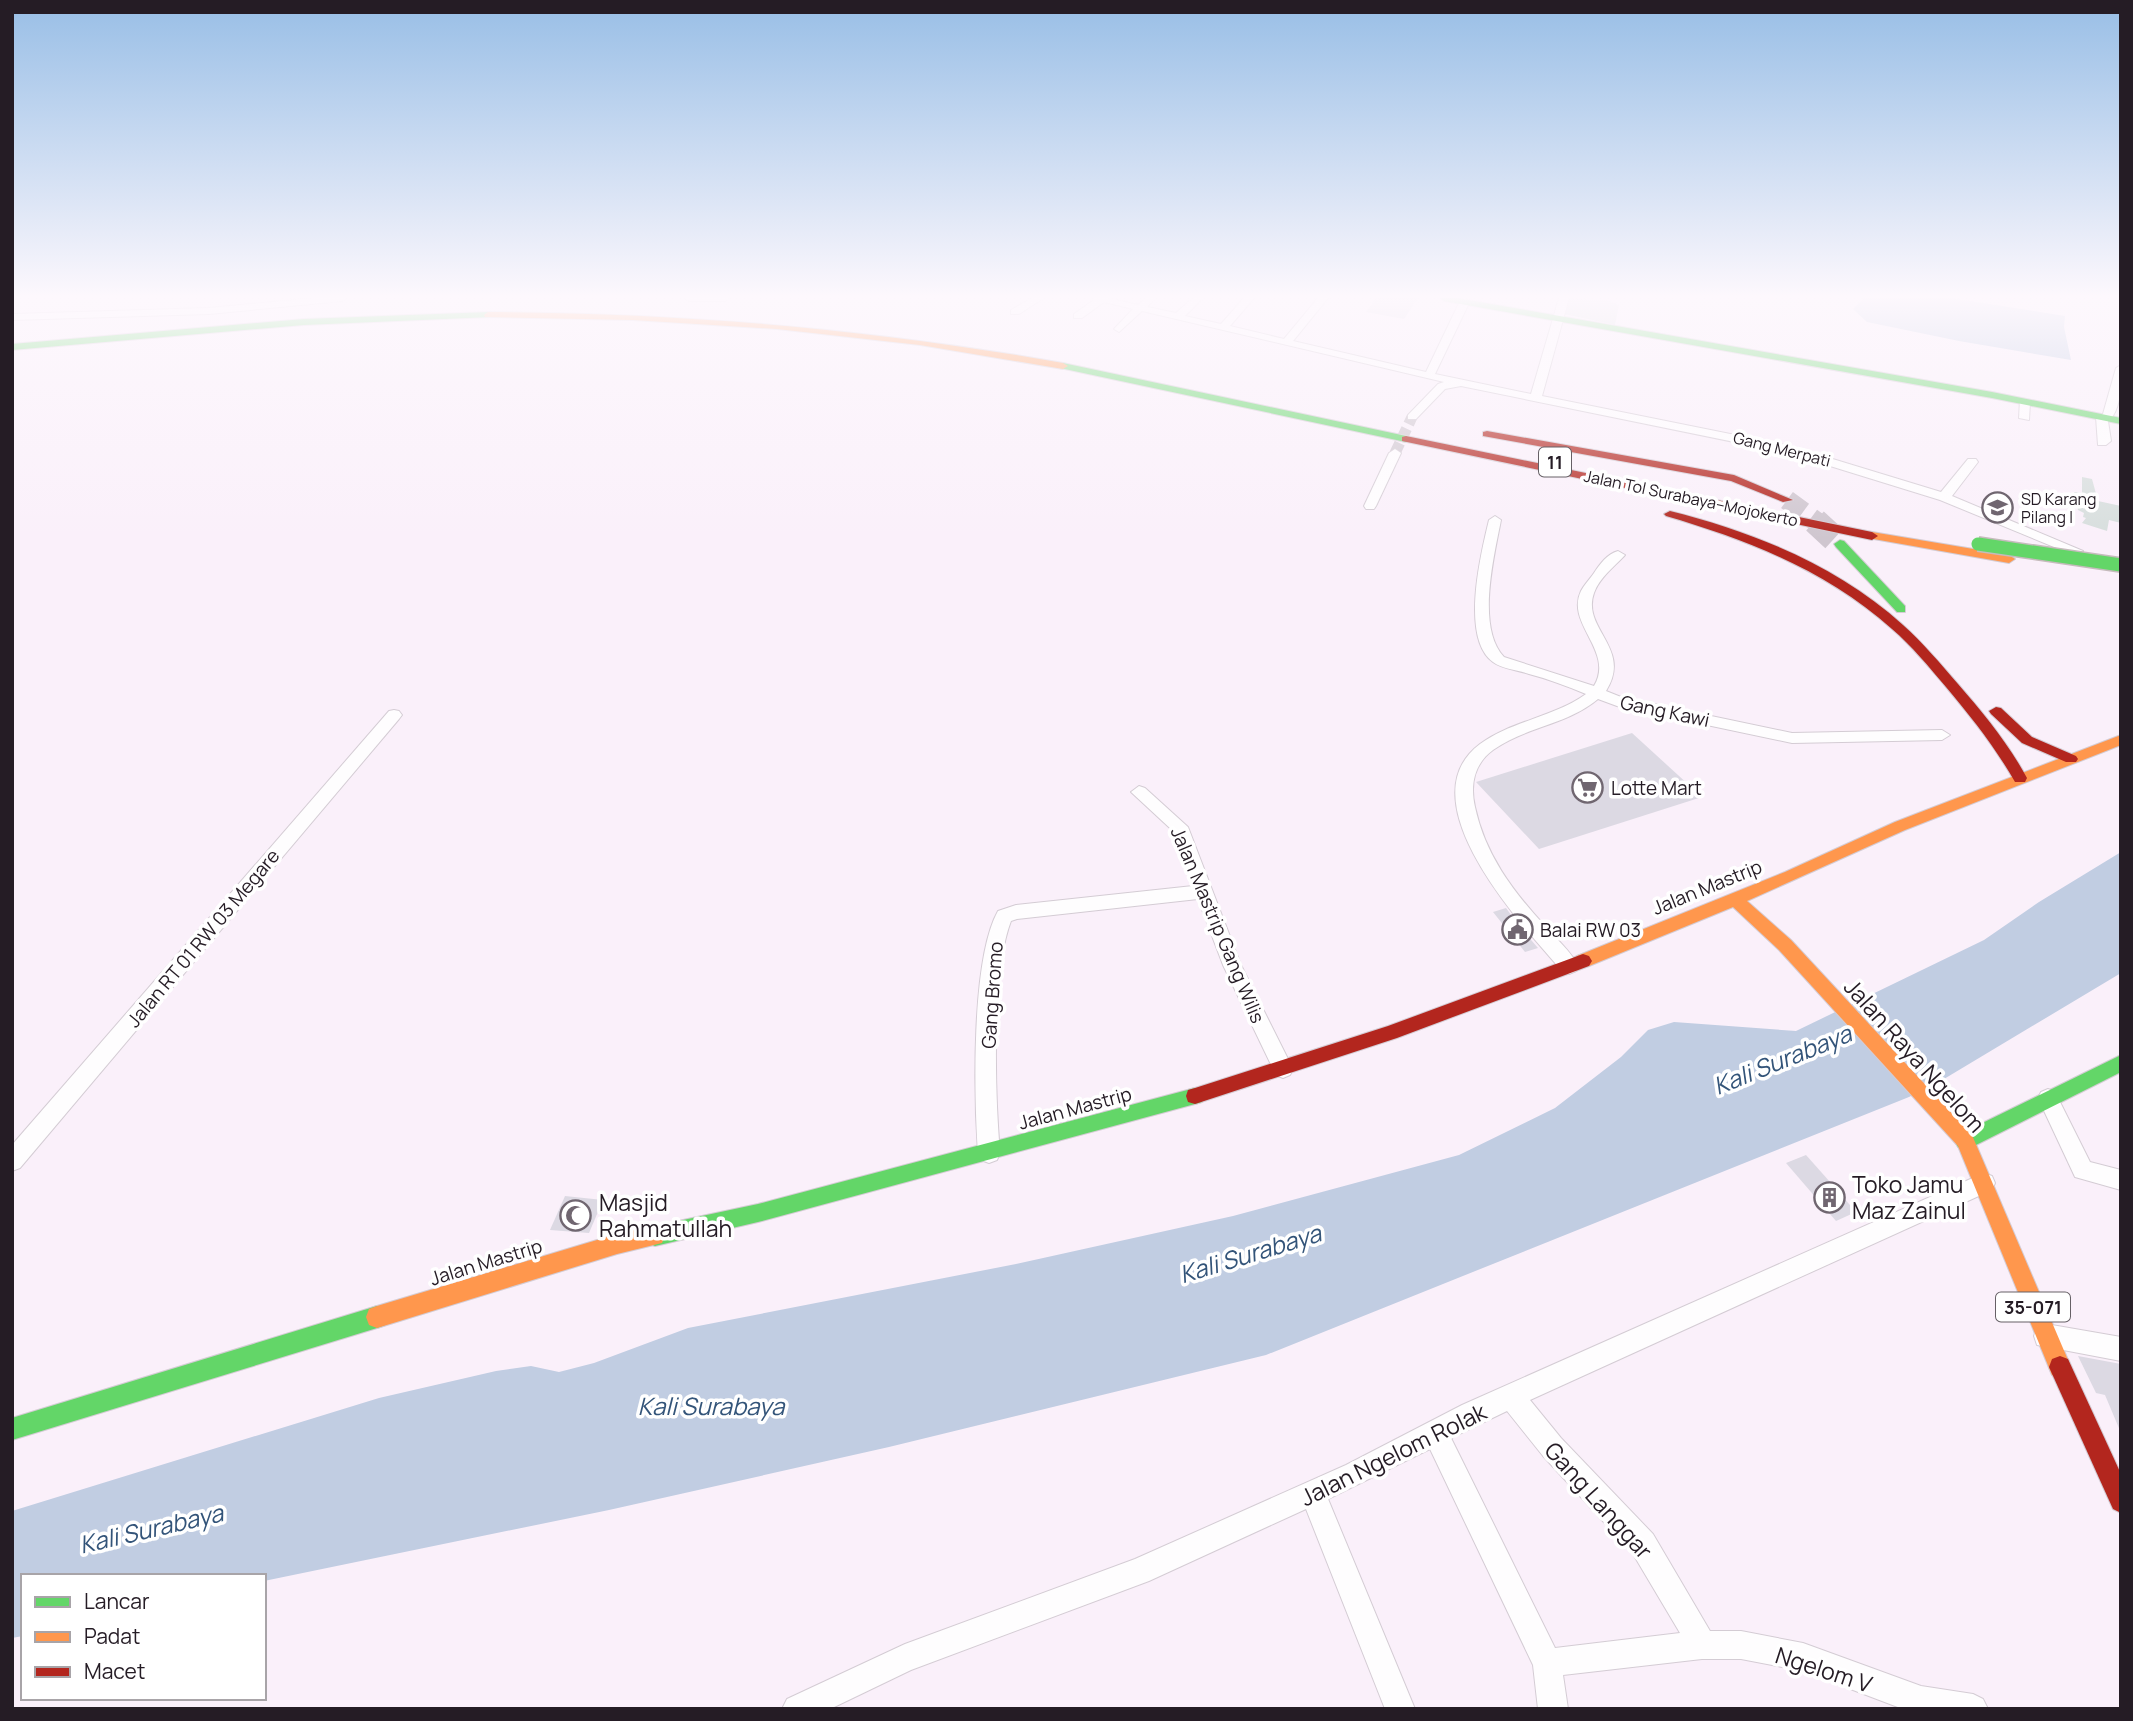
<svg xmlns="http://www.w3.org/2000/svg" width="2133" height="1721" font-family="Manrope,sans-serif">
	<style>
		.green { fill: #d7dedd }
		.water { fill: #c1cde2 }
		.building { fill: #dcd9e3 }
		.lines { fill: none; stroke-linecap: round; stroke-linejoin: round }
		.street-tunnel { stroke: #cfc6cf; stroke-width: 11; stroke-dasharray: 11 5; stroke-linecap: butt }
		.highway-tunnel-far1 { stroke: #cfc6cf; stroke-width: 20; stroke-dasharray: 20 10; stroke-linecap: butt }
		.highway-tunnel { stroke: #cfc6cf; stroke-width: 26; stroke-dasharray: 26 13; stroke-linecap: butt }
		.street-casing { stroke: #d4ccd4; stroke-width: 2 }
		.fast-casing { stroke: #d4ccd4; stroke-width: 2 }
		.slow-casing { stroke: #d4ccd4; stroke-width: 2 }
		.jam-casing { stroke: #d4ccd4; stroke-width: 2 }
		.street { fill: #fefdfe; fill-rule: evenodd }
		.fast { fill: #63d668; fill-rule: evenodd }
		.slow { fill: #ff974d; fill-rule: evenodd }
		.jam { fill: #b3261e; fill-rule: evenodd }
		.fast-bridge-casing { stroke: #c5bbbc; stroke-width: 16; stroke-linecap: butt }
		.fast-bridge { stroke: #63d668; stroke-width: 13 }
		.labels { text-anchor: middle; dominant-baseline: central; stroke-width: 7; stroke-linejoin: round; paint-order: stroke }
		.far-street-label { font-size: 16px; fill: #251c25; stroke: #fff }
		.far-poi-label { font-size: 16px; fill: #251c25; stroke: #fff; text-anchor: start }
		.shield { fill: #fff; stroke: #666066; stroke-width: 2 }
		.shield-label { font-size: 18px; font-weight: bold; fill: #251c25 }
		.street-label { font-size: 19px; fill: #251c25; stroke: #fff }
		.poi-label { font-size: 19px; fill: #251c25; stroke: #fff; text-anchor: start }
		.near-street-label { font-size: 23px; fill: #251c25; stroke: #fff }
		.near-poi-label { font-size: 23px; fill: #251c25; stroke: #fff; text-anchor: start }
		.near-water-label { font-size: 24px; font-style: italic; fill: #335479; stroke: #fff }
	</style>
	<rect width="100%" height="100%" fill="#faf0fa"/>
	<!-- green -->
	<g class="green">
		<polygon points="1566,298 1610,301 1619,305 1615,325 1564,314"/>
		<polygon points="2082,477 2092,479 2098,501 2121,506 2121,523 2109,520 2107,531 2082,523 2086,518 2083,517 2084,513 2078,510 2074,492 2082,493"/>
	</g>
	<!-- water -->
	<g class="water">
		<polygon points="1864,298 1951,298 2065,316 2064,327 2071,360 1959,341 1867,322 1853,309"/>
		<polygon points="2121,852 2121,973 1944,1079 1909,1097 1266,1355 889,1447 609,1510 264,1581 264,1576 23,1576 23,1636 12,1638 12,1511 379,1398 496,1371 531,1366 559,1372 594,1363 688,1328 1016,1264 1233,1216 1459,1155 1555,1108 1621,1057 1648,1030 1674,1022 1796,1031 1984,940 2039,902"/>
	</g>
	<!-- building -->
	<g class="building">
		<polygon points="1376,298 1418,298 1404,319 1366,312"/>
		<polygon points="1632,733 1702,797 1539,849 1476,782"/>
		<polygon points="1506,908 1520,927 1538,948 1525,952 1493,912"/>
		<polygon points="1806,1155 1830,1182 1856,1212 1836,1221 1786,1163"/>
		<polygon points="565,1196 603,1200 589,1233 550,1230"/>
		<polygon points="2078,1356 2121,1364 2121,1433 2105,1395 2096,1393"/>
	</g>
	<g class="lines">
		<!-- street-tunnel -->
		<polyline class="street-tunnel" points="1395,453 1412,417"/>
		<!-- highway-tunnel-far1 -->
		<polyline class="highway-tunnel-far1" points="1787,500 1817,522"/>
		<!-- highway-tunnel -->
		<polyline class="highway-tunnel" points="1815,521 1840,544"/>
		<defs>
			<g id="street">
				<polygon points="315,298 347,298 342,301 209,314 12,320 12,314 209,308"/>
				<polygon points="684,298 730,298 725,301 689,301"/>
				<polygon points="1032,298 1044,298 1019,314 1011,314 1011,310"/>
				<polygon points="1092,298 1108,298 1138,305 1145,298 1155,298 1147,307 1176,313 1193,298 1203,298 1185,316 1221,324 1244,298 1254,298 1230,326 1284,339 1318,298 1328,298 1293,341 1426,372 1460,301 1465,298 1470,301 1435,374 1531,394 1559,298 1569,298 1542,396 1790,446 1941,492 1968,459 1976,459 1978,462 1952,496 2083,551 2081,554 2071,554 1940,500 1788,453 1461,386 1445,389 1416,419 1408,419 1408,415 1438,384 1444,382 1142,311 1119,332 1114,329 1133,309 1104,302 1082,318 1074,318 1074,314 1094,300"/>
				<path d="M2121,365c0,16 1,46 -13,56l3,20 -5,4h-8l-2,-28 7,-3 13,-46z"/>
				<polygon points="2020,400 2030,402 2029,420 2019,418"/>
				<polygon points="1395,449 1401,453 1376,506 1374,509 1366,509 1364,506 1389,453"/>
				<path d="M1495,516l6,4c-7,36 -25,108 3,137l90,29c21,-35 -29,-62 -13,-95 3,-6 9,-12 13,-18 6,-9 13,-19 24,-22l7,4c-10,11 -26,23 -31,38 -13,36 39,55 12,98l15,6 171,36 150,-3 8,5 -8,5 -150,3 -175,-37 -19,-7c-31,26 -73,28 -105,51 -19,14 -23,35 -18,57 10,47 37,83 69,118 11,13 27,26 34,41l-2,5 -7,3 -7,-3c-38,-44 -158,-170 -82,-227 31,-23 74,-27 106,-50 -19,-8 -38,-15 -57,-20 -11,-4 -27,-5 -36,-12 -33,-24 -12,-109 -4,-142z"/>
				<polygon points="394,710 399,711 402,715 399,719 20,1168 12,1171 12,1145 389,711"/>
				<path d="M1139,786l6,2 43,39 53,138 52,104 -3,6 -7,3 -7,-3 -53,-110 -25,-66 -181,20 -6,2c-20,52 -16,174 -11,232l-3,7 -8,3 -8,-3 -3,-7c-4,-57 -7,-194 20,-242l18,-6 177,-19 -21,-56 -41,-38z"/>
				<polygon points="2048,1089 2055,1092 2090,1162 2121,1170 2121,1190 2075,1177 2038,1098 2041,1092"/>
				<path d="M1984,1173l8,3 3,7 -3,7 -462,210 31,38 92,96 57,97h31l62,12 118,43 52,8 10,5 5,10h-85l-100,-38 -62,-12h-39l-139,16 5,34h-30l-5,-44 -103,-216 -102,50 87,210h-30l-79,-200 -157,72 -238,89 -81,39h-48l5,-10 118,-55 230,-85 211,-94 116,-60zM1507,1411l36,45 90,98 47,79 -125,15 -104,-210z"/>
				<polygon points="2046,1324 2121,1337 2121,1361 2037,1345 2034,1336 2037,1327"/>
			</g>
			<g id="fast">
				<polygon points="1440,298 1457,298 1992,392 2121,418 2121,424 1992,398 1444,301"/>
				<polygon points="488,312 492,315 491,317 304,325 12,350 12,344 304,319"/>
				<polygon points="1063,363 1406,436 1411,439 1406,442 1060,368 1058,366"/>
				<polygon points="1840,540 1844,541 1905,606 1905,612 1897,612 1836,547 1834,544"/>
				<polygon points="2121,1055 2121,1072 1972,1147 1965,1150 1958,1147 1955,1141 1958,1135"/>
				<polygon points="1195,1088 1202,1090 1204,1096 1202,1102 1195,1104 758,1222 655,1246 648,1243 645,1236 648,1229 655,1226 758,1204"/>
				<polygon points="377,1306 385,1309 388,1317 385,1325 377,1328 12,1440 12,1418"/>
			</g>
			<g id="slow">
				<path d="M488,312c194,1 384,17 575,51l5,3 -5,3 -143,-24 -143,-16 -144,-9 -148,-3 -1,-2z"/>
				<polygon points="1872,532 2009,555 2015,559 2009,563 1868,538 1866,536"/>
				<polygon points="2121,735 2121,745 1905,830 1747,901 1791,940 1972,1135 2071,1367 2068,1375 2060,1378 2052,1375 1958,1146 1779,950 1733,907 1589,966 1577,966 1574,961 1577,956 1785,872 1895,822"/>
				<polygon points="655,1226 662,1229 665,1236 662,1243 617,1254 377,1328 369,1325 366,1317 369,1309 377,1306 617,1234"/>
			</g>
			<g id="jam">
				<polygon points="1487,431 1734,475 1793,500 1783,502 1731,481 1483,436 1483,432"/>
				<polygon points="1406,436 1872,532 1878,536 1872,540 1402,441 1402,437"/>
				<path d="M1670,511c84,21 168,55 233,114 20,18 37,38 55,59 26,30 50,59 69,94l-2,4h-10c-20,-35 -43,-64 -69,-95 -17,-20 -34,-41 -54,-58 -65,-58 -144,-89 -226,-113l-2,-2z"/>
				<polygon points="1996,707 2001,708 2032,737 2076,756 2078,759 2076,762 2066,762 2022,743 1991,714 1989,711"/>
				<polygon points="1583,954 1589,956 1592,961 1589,966 1397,1038 1195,1104 1188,1102 1186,1096 1188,1090 1195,1088 1388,1026"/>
				<polygon points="2060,1356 2068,1359 2121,1474 2121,1513 2113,1509 2049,1367 2052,1359"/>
			</g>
		</defs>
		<!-- street casing -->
		<use href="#street" class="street-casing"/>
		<!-- fast casing -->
		<use href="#fast" class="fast-casing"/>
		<!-- slow casing -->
		<use href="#slow" class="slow-casing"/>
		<!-- jam casing -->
		<use href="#jam" class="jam-casing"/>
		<!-- street -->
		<use href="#street" class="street"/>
		<!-- fast -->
		<use href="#fast" class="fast"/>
		<!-- slow -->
		<use href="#slow" class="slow"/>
		<!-- jam -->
		<use href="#jam" class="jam"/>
		<defs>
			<polyline id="fast-bridge" points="1978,544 2121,565"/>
		</defs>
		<!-- fast-bridge casing -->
		<use href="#fast-bridge" class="fast-bridge-casing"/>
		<!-- fast-bridge -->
		<use href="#fast-bridge" class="fast-bridge"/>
	</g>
	<!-- sky -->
	<linearGradient id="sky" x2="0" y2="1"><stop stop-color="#98bee6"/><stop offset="0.55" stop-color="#fdf8fd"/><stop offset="1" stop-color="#fdf8fd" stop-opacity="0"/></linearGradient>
	<rect width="2133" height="539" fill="url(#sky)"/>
	<!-- icons -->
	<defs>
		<symbol id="school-ring" viewBox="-11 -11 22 22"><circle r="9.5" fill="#fff" stroke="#706670" stroke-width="1.5"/><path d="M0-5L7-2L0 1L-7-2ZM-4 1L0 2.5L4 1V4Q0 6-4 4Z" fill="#706670"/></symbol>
		<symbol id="supermarket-ring" viewBox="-11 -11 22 22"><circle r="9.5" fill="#fff" stroke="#706670" stroke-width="1.5"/><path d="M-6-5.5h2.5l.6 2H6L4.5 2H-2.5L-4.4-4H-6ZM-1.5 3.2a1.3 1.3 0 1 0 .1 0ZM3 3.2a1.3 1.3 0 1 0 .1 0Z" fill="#706670"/></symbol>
		<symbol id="civic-ring" viewBox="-11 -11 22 22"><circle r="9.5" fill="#fff" stroke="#706670" stroke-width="1.5"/><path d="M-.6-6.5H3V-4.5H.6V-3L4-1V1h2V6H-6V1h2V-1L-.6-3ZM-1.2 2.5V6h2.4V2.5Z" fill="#706670"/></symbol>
		<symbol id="building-ring" viewBox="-11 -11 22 22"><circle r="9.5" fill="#fff" stroke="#706670" stroke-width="1.5"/><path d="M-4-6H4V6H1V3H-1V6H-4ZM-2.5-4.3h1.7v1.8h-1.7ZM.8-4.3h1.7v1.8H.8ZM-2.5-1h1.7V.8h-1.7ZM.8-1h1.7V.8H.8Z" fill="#706670"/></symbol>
		<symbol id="mosque-ring" viewBox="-11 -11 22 22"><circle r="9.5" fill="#fff" stroke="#706670" stroke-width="1.5"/><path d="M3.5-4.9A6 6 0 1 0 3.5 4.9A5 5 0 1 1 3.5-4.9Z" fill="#706670"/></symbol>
	</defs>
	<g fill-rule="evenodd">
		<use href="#school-ring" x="1980" y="490" width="35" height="35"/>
		<use href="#supermarket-ring" x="1570" y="770" width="35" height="35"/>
		<use href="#civic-ring" x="1500" y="912" width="35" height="35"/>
		<use href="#building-ring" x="1812" y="1180" width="35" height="35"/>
		<use href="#mosque-ring" x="558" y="1198" width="35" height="35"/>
	</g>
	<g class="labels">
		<!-- far-street labels -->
		<g class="far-street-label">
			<text transform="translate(1782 449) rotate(14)">Gang Merpati</text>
			<text transform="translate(1691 498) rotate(12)">Jalan Tol Surabaya–Mojokerto</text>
		</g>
		<!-- far-poi labels -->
		<g class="far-poi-label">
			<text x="2021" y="499">SD Karang<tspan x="2021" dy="18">Pilang I</tspan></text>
		</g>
		<!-- shield labels -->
		<g class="shield">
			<rect x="1539" y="447.5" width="32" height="29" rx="5"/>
			<rect x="1996" y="1292.5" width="74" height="29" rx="5"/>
		</g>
		<g class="shield-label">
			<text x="1555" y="462">11</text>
			<text x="2033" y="1307">35-071</text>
		</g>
		<!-- street labels -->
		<g class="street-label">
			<text transform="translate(1665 711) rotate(12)">Gang Kawi</text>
			<text transform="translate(1707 887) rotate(-22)">Jalan Mastrip</text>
			<text transform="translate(1218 925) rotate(67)">Jalan Mastrip Gang Wilis</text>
			<text transform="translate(203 938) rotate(-50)">Jalan RT 01 RW 03 Megare</text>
			<text transform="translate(992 995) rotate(-86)">Gang Bromo</text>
			<text transform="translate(1075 1108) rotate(-15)">Jalan Mastrip</text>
			<text transform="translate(486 1262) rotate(-17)">Jalan Mastrip</text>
		</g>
		<!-- poi labels -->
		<g class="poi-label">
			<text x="1611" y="788">Lotte Mart</text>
			<text x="1540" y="930">Balai RW 03</text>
		</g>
		<!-- near-street labels -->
		<g class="near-street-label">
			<text transform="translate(1915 1055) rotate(48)">Jalan Raya Ngelom</text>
			<text transform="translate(1393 1454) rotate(-26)">Jalan Ngelom Rolak</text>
			<text transform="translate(1599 1500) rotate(48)">Gang Langgar</text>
			<text transform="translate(1824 1669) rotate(18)">Ngelom V</text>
		</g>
		<!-- near-poi labels -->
		<g class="near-poi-label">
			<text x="1852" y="1184">Toko Jamu<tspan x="1852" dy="26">Maz Zainul</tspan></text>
			<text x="599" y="1202">Masjid<tspan x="599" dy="26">Rahmatullah</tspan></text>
		</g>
		<!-- near-water labels -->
		<g class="near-water-label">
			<text transform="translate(1782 1059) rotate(-22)">Kali Surabaya</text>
			<text transform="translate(1250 1253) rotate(-17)">Kali Surabaya</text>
			<text x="711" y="1405">Kali Surabaya</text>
			<text transform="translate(151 1528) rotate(-13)">Kali Surabaya</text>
		</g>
	</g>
	<!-- border -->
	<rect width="2133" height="1721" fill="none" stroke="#251c25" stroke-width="28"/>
	<!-- legend -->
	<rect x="21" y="1574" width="245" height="126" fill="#ffffff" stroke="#a8a4a8" stroke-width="2"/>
	<rect x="35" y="1597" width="35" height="10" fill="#63d668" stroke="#a8a4a8" stroke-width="2"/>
	<text x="84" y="1609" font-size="21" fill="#251c25">Lancar</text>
	<rect x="35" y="1632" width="35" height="10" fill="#ff974d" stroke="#a8a4a8" stroke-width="2"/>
	<text x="84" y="1644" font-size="21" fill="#251c25">Padat</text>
	<rect x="35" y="1667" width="35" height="10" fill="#b3261e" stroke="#a8a4a8" stroke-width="2"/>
	<text x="84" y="1679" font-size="21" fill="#251c25">Macet</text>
</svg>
